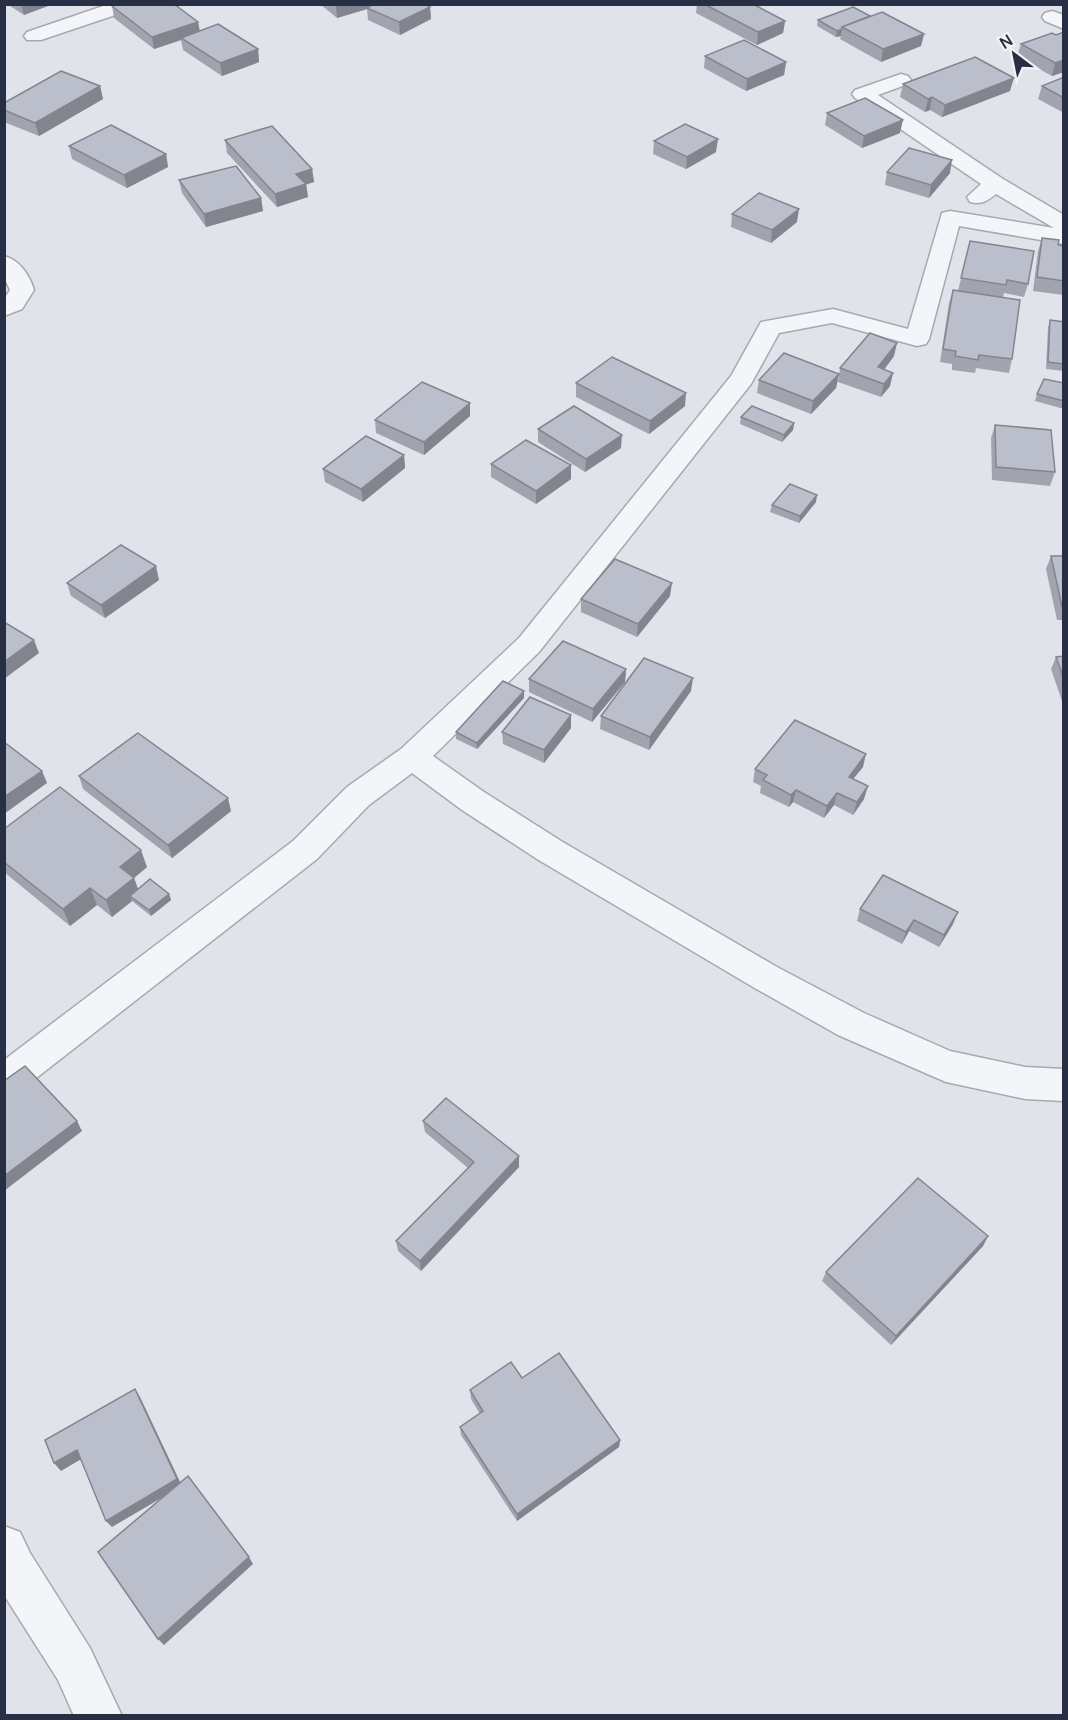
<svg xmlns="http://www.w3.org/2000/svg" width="1068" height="1720" font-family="Manrope,sans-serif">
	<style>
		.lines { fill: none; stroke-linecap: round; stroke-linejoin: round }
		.street-casing { stroke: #a6a9b5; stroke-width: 3 }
		.street { fill: #f4f5f8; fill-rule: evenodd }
		.wall { fill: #a1a3af }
		.shaded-wall { fill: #83858e }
		.building { fill: #bbbecb; stroke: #83858e; stroke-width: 1.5 }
	</style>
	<rect width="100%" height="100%" fill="#e1e3eb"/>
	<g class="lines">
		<defs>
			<g id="street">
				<polygon points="109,4 138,4 136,8 41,40 27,40 24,36 27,32"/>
				<polygon points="1052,11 1064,15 1064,29 1045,21 1042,17 1045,13"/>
				<path d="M901,74l7,2 3,4 -3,4 -30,11 125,84 61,36v29l-105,-18 -30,113 -3,5 -9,2 -85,-23 -53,10 -28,51 -212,268 -106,104 51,36 77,49 216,126 87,46 86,38 75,16 39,2v32l-39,-2 -79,-17 -108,-47 -85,-48 -216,-128 -75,-49 -50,-37 -43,32 -52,54 -300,234 -13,5v-38l289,-219 54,-54 54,-38 118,-111 212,-262 30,-54 72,-13 75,20 34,-116 8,-2 104,17 -58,-34c-9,7 -14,11 -26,8l-3,-5 14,-13 -126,-86 -3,-4 3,-4z"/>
				<path d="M4,256c16,4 26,20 30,34l-12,19 -18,7v-17l6,-9 -6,-13z"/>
				<polygon points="4,1526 20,1532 30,1553 90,1648 122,1716 74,1716 58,1680 4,1595"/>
			</g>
		</defs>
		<!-- street casing -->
		<use href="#street" class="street-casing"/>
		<!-- street -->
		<use href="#street" class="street"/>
	</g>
	<!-- wall -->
	<g class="wall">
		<polygon points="7,4 53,4 24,15"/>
		<polygon points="320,4 425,4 430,7 431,19 400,35 368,20 367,9 337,18"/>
		<polygon points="697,4 753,4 785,21 783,33 757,45 696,13"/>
		<polygon points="112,6 198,22 200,31 258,49 259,62 222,76 183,50 181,40 154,49 114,18"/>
		<polygon points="870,16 924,34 921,46 881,62 840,39 841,36 836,37 817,26 818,20"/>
		<polygon points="1064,32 1064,72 1052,76 1017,57 1021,44"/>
		<polygon points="705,56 786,62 784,75 746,91 704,68"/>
		<polygon points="1064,77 1064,113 1038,99 1042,86"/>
		<polygon points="903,84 1010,91 942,117 930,110 925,112 900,97"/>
		<polygon points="100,86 103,99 39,136 4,122 4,103"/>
		<polygon points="827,113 900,133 862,148 825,125"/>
		<polygon points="225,140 312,169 314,182 306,184 308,197 277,207 227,153"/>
		<polygon points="654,141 716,152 686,169 653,154"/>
		<polygon points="69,146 166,154 168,167 127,188 72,159"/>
		<polygon points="887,172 950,173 929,198 885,185"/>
		<polygon points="179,180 261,198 263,211 206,227 182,193"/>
		<polygon points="732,214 797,222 771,243 731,227"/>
		<polygon points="1042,238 1058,245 1064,246 1064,295 1033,291 1038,251"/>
		<polygon points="970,241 1028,284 1024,297 1004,293 1003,297 1012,359 1009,373 976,368 975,373 952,370 952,364 940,362 949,303 953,290 958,291"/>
		<polygon points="1050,320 1064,322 1064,371 1046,369 1048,327"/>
		<polygon points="894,356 884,370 890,386 881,397 838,382 840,368"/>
		<polygon points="839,374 836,388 811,414 757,393 759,380"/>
		<polygon points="576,383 685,406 649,434 576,397"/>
		<polygon points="1064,383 1064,409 1035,401 1037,394"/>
		<polygon points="470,416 424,455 376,433 375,420"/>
		<polygon points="741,417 794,423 793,430 782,442 740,424"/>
		<polygon points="995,425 1055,472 1050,486 992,480 991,438"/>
		<polygon points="538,429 621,448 585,472 538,442"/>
		<polygon points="404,455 405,468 363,502 325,482 323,469"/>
		<polygon points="491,464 571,465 571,479 536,504 491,477"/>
		<polygon points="816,502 799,523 770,512 772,505"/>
		<polygon points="1051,556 1064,556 1064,620 1057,620 1046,569"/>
		<polygon points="159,580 105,618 71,596 67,583"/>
		<polygon points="670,596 637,637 581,612 581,599"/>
		<polygon points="1064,656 1064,707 1051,669 1056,657"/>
		<polygon points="626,669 625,682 592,722 529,692 529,679"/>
		<polygon points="691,691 649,750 600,729 601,716"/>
		<polygon points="524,698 477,749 456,739 456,732"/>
		<polygon points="571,715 571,728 544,763 503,744 502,732"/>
		<polygon points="863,767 853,779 864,799 853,815 834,805 824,818 793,802 789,807 760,793 761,786 753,782 755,769"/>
		<polygon points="79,776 231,811 172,858 83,789"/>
		<polygon points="4,829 147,867 134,878 138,889 169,894 171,900 151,916 132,901 112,917 97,905 70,926 4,872"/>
		<polygon points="860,909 953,924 939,947 909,931 902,944 857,921"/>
		<polygon points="423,1121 519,1156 519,1167 421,1271 398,1251 396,1241 468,1168 425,1132"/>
		<polygon points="988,1236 983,1246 891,1345 822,1281 826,1272"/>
		<polygon points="522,1378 620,1440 619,1447 517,1521 461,1435 460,1427 480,1414 471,1399 470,1390"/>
	</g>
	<!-- shaded-wall -->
	<g class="shaded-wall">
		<polygon points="21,4 53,4 24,15"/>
		<polygon points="340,4 383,4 367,8 367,9 337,18 336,6"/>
		<polygon points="430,7 431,19 400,35 399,22"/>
		<polygon points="785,21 783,33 757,45 758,32"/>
		<polygon points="198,22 200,34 181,38 181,40 154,49 152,37"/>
		<polygon points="842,29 841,36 836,37 837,31"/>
		<polygon points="924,34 921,46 881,62 883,49"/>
		<polygon points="258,49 259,62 222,76 220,63"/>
		<polygon points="1064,60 1064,72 1052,76 1055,63"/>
		<polygon points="786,62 784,75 746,91 747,79"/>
		<polygon points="1014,78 1010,91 942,117 945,105"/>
		<polygon points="100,86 103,99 39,136 35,123"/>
		<polygon points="932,97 930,110 925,112 928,99"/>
		<polygon points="903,120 900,133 862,148 864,136"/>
		<polygon points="718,139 716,152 686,169 687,157"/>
		<polygon points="166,154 168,167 127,188 124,175"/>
		<polygon points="952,160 950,173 929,198 931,185"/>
		<polygon points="312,169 314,182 298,187 296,174"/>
		<polygon points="306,184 308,197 277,207 275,194"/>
		<polygon points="261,198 263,211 206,227 204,214"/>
		<polygon points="799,209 797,222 771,243 772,230"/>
		<polygon points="897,343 894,356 875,381 878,367"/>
		<polygon points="893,373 890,386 881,397 884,384"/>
		<polygon points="839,374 836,388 811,414 813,401"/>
		<polygon points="686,393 685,406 649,434 650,421"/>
		<polygon points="470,403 470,416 424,455 424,442"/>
		<polygon points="794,423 793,430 782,442 784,435"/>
		<polygon points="622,435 621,448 585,472 586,459"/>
		<polygon points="404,455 405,468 363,502 361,489"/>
		<polygon points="571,465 571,479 536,504 536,491"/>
		<polygon points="817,495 816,502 799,523 800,516"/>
		<polygon points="156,566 159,580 105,618 101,605"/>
		<polygon points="672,583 670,596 637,637 638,624"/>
		<polygon points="34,640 39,653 4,679 4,662"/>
		<polygon points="626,669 625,682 592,722 593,709"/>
		<polygon points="693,678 691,691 649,750 650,737"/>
		<polygon points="524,691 524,698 477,749 477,743"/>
		<polygon points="571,715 571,728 544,763 544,750"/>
		<polygon points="866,754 863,767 845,789 849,777"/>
		<polygon points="42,771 47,783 4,814 4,797"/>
		<polygon points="868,786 864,799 853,815 857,802"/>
		<polygon points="796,790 793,802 789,807 791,795"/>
		<polygon points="837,793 834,805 824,818 827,806"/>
		<polygon points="228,798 231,811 172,858 168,845"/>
		<polygon points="141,850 147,867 134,878 140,895 130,896 132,901 112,917 106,900 120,867"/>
		<polygon points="90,888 97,905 70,926 63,909"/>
		<polygon points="169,894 171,900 151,916 149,910"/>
		<polygon points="958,912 953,924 939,947 944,935"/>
		<polygon points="914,920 909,931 902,944 906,932"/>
		<polygon points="77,1121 82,1131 4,1191 4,1176"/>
		<polygon points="519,1156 519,1167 421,1271 420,1261"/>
		<polygon points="988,1236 983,1246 891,1345 896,1336"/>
		<polygon points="135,1389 140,1397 182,1486 112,1527 106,1521"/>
		<polygon points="620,1440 619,1447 517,1521 517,1514"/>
		<polygon points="77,1450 83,1458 61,1471 54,1463"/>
		<polygon points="249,1557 253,1564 164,1645 158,1639"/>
	</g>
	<!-- building -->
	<g class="building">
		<polygon points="116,4 174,4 198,22 152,37 112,6"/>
		<polygon points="374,4 425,4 430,7 399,22 367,8"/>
		<polygon points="704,4 753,4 785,21 758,32"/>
		<polygon points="853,7 870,16 842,27 842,29 837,31 818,20"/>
		<polygon points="882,12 924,34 883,49 842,27"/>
		<polygon points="218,24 258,49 220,63 181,38"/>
		<polygon points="1064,32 1064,60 1055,63 1021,44 1052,33 1056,35"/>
		<polygon points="744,40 786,62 747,79 705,56"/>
		<polygon points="975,57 1014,78 945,105 932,97 928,99 903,84"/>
		<polygon points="61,71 100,86 35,123 4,110 4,103"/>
		<polygon points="1064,77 1064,98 1042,86"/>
		<polygon points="865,98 903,120 864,136 827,113"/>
		<polygon points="685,124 718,139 687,157 654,141"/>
		<polygon points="111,125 166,154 124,175 69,146"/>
		<polygon points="272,126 312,169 296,174 306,184 275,194 225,140"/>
		<polygon points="909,148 952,160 931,185 887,172"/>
		<polygon points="236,166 261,198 204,214 179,180"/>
		<polygon points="759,193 799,209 772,230 732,214"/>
		<polygon points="1042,238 1059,240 1058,245 1064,246 1064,281 1037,277"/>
		<polygon points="970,241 1034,251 1028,284 1007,280 1006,285 961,278"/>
		<polygon points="953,290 1020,300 1012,359 979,355 978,360 955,356 956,351 943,349"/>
		<polygon points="1050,320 1064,322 1064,364 1048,362"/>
		<polygon points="870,333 897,343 878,367 893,373 884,384 840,368"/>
		<polygon points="784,353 839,374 813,401 759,380"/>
		<polygon points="612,357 686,393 650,421 576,383"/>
		<polygon points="1044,379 1064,383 1064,401 1037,394"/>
		<polygon points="422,382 470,403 424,442 375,420"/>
		<polygon points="574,406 622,435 586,459 538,429"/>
		<polygon points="752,406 794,423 784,435 741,417"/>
		<polygon points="995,425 1051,430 1055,472 996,467"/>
		<polygon points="366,436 404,455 361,489 323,469"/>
		<polygon points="526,440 571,465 536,491 491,464"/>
		<polygon points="790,484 817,495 800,516 772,505"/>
		<polygon points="121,545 156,566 101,605 67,583"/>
		<polygon points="1051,556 1064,556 1064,607 1062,607"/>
		<polygon points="615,559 672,583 638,624 581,599"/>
		<polygon points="4,622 34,640 4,662"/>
		<polygon points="563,641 626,669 593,709 529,679"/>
		<polygon points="1064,656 1064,679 1056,657"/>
		<polygon points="644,658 693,678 650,737 601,716"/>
		<polygon points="503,681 524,691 477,743 456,732"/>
		<polygon points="530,697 571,715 544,750 502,732"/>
		<polygon points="795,720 866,754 849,777 868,786 857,802 837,793 827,806 796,790 791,795 763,780 767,775 755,769"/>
		<polygon points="138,733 228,798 168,845 79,776"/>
		<polygon points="4,742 42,771 4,797"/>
		<polygon points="60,787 141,850 120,867 134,878 106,900 90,888 63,909 4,862 4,829"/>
		<polygon points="883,875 958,912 944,935 914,920 906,932 860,909"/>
		<polygon points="150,879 169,894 149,910 130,896"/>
		<polygon points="25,1066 77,1121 4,1176 4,1081"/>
		<polygon points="446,1098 519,1156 420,1261 396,1241 474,1162 423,1121"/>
		<polygon points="918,1178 988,1236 896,1336 826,1272"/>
		<polygon points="559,1353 620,1440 517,1514 460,1427 483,1411 470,1390 511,1362 522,1378"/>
		<polygon points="135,1389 177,1479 106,1521 77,1450 54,1463 45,1440"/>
		<polygon points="188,1476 249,1557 158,1639 98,1552"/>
	</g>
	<!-- border -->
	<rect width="1068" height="1720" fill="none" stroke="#282e43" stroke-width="12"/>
	<!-- north arrow -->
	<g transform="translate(1014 54) rotate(328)" stroke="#f1f3f8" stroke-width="4.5" paint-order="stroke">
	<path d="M0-4.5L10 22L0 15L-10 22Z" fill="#282e43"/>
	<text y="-9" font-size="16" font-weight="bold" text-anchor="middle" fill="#282e43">N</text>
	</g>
</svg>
